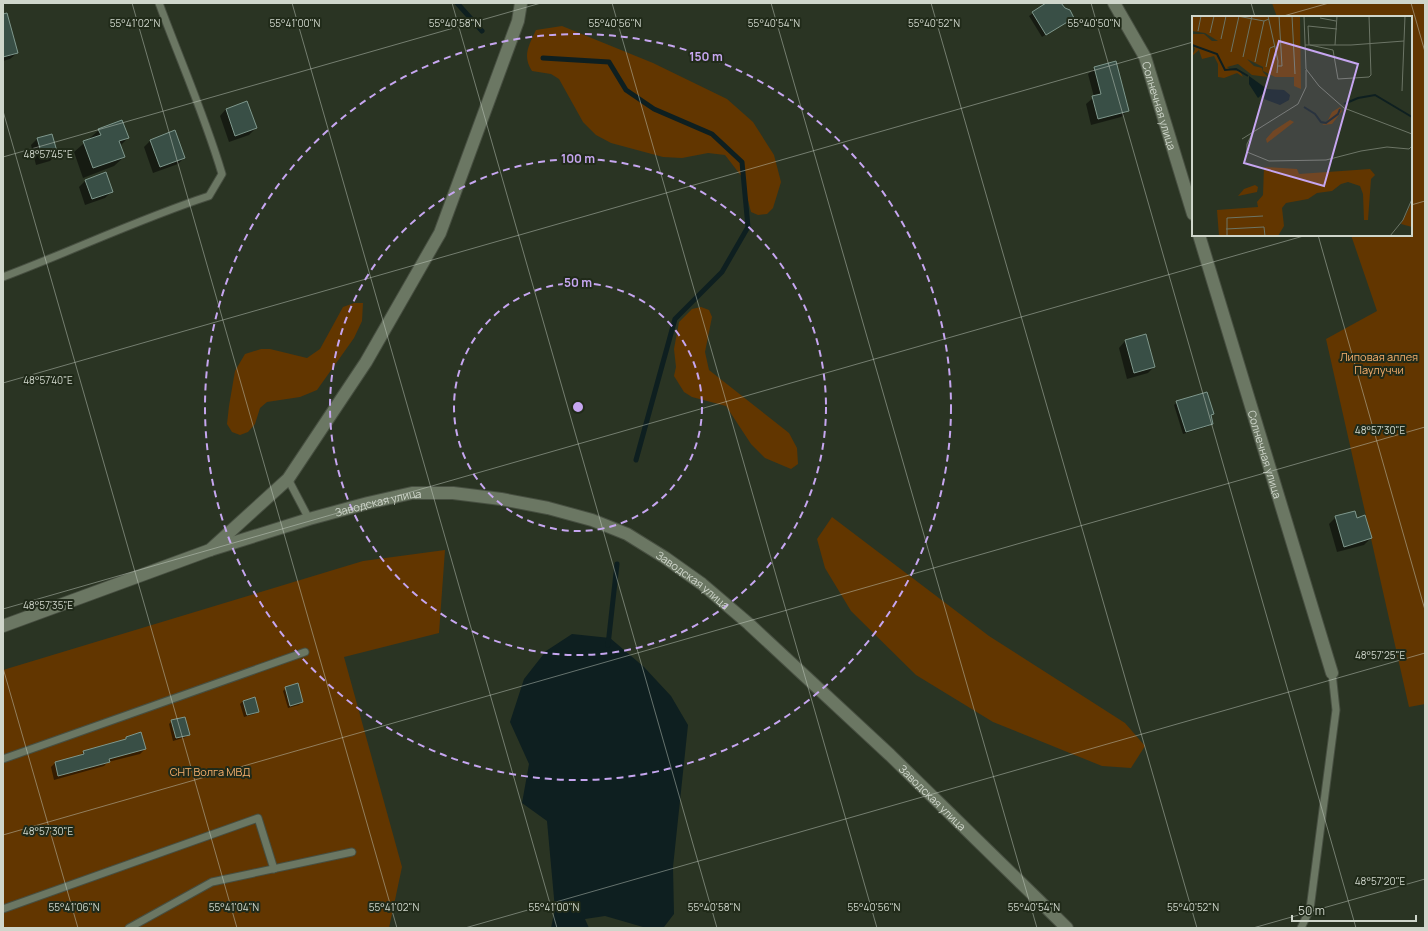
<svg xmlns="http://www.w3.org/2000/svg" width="1428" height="931" font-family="Manrope,sans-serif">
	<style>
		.green { fill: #623600 }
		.water { fill: #0e1f20 }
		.shadow { fill: #0007 }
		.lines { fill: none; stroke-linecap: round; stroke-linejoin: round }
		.stream { stroke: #0e1f20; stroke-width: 5 }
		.building { fill: #394f46; stroke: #7f988d }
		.lane-casing { stroke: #474f41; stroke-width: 9 }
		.street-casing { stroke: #474f41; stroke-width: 14 }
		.secondary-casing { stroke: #474f41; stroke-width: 14 }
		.lane { stroke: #6b7763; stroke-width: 7 }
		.street { stroke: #6b7763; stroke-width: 12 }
		.secondary { stroke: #6b7763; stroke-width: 12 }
		.ticks { fill: none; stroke: #cfd6cb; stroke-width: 1; stroke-opacity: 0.45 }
		.ring { fill: none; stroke: #c6a6f0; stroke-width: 2; stroke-dasharray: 7 5 }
		.labels { text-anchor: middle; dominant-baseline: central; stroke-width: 4; stroke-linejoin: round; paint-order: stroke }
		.street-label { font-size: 11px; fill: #cfd6cb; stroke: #202a19 }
		.park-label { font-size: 11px; fill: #f6b06e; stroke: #202a19 }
		.inset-river { fill: none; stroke: #0e1f20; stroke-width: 2 }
		.inset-road { fill: none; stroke: #6c7566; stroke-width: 1 }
		.view { fill: #c6a6f0; fill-opacity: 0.15; stroke: #c6a6f0; stroke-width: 2 }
		.inset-edge { fill: none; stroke: #cfd6cb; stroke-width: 2 }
		.ticks-label { font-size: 10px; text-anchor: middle; fill: #cfd6cb; stroke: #202a19; stroke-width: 4; stroke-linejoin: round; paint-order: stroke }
		.centre { fill: #c6a6f0; stroke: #202a19; stroke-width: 2 }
		.ring-label { font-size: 12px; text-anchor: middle; font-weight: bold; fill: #c6a6f0; stroke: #202a19; stroke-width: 4; stroke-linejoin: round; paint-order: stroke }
	</style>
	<rect width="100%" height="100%" fill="#2a3423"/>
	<!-- green -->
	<g class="green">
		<polygon points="1272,3 1425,3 1425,704 1409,707 1326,339 1377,311 1351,235 1411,235 1411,17 1277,17"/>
		<path d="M562,26l91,37 74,36 26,23 21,33 7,27 -8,26 -6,6 -9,1 -7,-3 -9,-35 -17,-22 -17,-2 -26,5 -19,-1 -52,-14 -15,-8 -13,-13 -24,-43 -8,-5 -19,-3c-10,-15 -3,-26 4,-41z"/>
		<polygon points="354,303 363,303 362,321 354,338 317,390 300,397 267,402 260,408 255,424 248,432 240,435 232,432 227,424 229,406 235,371 245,354 261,349 270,349 307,358 320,349 343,307"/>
		<polygon points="701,307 709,310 712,317 705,352 709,370 789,433 797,448 798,464 791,469 765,458 751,444 726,406 692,397 684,392 674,376 676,367 674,349 679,322 692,309"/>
		<polygon points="832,517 989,636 1125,723 1145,746 1131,768 1102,766 993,722 916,675 851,611 825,568 817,539"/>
		<polygon points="445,550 439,633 344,657 402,867 389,928 3,928 3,670 363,561"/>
	</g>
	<!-- water -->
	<polygon class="water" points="572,634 610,638 644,667 671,696 688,725 673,867 674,914 664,927 643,927 605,916 585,919 589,928 551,928 555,909 547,821 522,803 529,764 510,722 524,679 546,651"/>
	<!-- shadow -->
	<g class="shadow">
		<polygon points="1048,3 1058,3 1073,17 1042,37 1029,16"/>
		<polygon points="3,37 17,53 10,59 3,61"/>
		<polygon points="1095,68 1128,110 1121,117 1091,125 1086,104 1094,97 1088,74"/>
		<polygon points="226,109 256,128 249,135 229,142 220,116"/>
		<polygon points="99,130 128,138 120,146 124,157 114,166 83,178 74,152"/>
		<polygon points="175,132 184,158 178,164 153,173 144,147 150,141"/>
		<polygon points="51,135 57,154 50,161 36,165 31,145 37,139"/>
		<polygon points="85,181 112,191 105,198 85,205 79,187"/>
		<polygon points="1146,336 1154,367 1148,373 1127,379 1119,348 1125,341"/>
		<polygon points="1177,402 1212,414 1210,416 1212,423 1209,426 1183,434 1174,405"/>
		<polygon points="1336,517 1356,519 1371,538 1364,545 1337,552 1329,524"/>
		<polygon points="286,688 302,702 299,705 288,708 283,691"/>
		<polygon points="243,701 258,711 255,714 244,717 240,704"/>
		<polygon points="172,721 189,734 186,737 173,741 169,724"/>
		<polygon points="126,738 145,749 140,754 108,762 104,766 54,780 51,767 55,763 79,757 84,751 123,741"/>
	</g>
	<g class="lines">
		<!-- stream -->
		<g class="stream">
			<polyline points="457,3 482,31"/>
			<polyline points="543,58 609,62 626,90 654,109 712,134 742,162 748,227 722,272 675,319 636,460"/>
			<polyline points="608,645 617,564"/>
		</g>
	</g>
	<!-- building -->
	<g class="building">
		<polygon points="1046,3 1061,3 1065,8 1070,10 1074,18 1046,35 1032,12"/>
		<polygon points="7,13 18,53 3,57 3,14"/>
		<polygon points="1116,61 1129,111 1098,119 1092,96 1101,94 1094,67"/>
		<polygon points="247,101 257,128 235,136 226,109"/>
		<polygon points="122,120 129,138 119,141 125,157 93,168 83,141 101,135 98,129"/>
		<polygon points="175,130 185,158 160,167 150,140"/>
		<polygon points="52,134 58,155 43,159 37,138"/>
		<polygon points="106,172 113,192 92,199 85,180"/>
		<polygon points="1146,334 1155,367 1134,373 1125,340"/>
		<polygon points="1207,392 1214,414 1211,415 1213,424 1186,432 1176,401"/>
		<polygon points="1355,511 1357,518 1365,515 1372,538 1344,547 1335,516"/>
		<polygon points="298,683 303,702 290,706 285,687"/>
		<polygon points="255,697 259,712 247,715 243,701"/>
		<polygon points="185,717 190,735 176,738 171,720"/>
		<polygon points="141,732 146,749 109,759 110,762 58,776 55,762 84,754 83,751 126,739 126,737"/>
	</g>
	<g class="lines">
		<defs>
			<g id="lane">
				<path d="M3,277c69,-26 136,-58 206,-81l13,-22c-17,-58 -42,-114 -63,-171"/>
				<polyline points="288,479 309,519"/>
				<polyline points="3,759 305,652"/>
				<polyline points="3,909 258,818 274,869"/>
				<polyline points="129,928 212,882 352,852"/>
				<polyline points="1301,928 1310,909 1336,710 1332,673"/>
			</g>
			<g id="street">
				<path id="s1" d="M1114,3l31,54 48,157"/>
				<path id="s2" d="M1199,235l133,438"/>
				<path id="s3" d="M210,550l99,-31 59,-16 44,-10h41l48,6 47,9 44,12 35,14 37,23 38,27 47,40 141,131 177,173"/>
			</g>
			<polyline id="secondary" points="3,626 210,550 288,479 366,362 440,233 518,21 521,3"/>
		</defs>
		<!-- lane casing -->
		<use href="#lane" class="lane-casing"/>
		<!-- street casing -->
		<use href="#street" class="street-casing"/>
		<!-- secondary casing -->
		<use href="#secondary" class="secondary-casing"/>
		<!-- lane -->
		<use href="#lane" class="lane"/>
		<!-- street -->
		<use href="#street" class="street"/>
		<!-- secondary -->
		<use href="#secondary" class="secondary"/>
	</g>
	<!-- ticks -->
	<path class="ticks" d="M132,3l265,925M292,3l265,925M452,3l265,925M612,3l265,925M771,3l266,925M931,3l266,925M1091,3l265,925M1251,3l4,14M1411,3l14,49M1280,17l49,-14M3,111l234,817M3,157l538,-154M1411,205l14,-4M1318,235l107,375M3,383l1190,-341M3,609l1304,-374M3,668l75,260M3,835l1422,-408M465,928l960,-275M1253,928l172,-49"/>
	<!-- distance rings -->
	<g class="ring">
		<circle cx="578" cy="407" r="124"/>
		<circle cx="578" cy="407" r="248"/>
		<circle cx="578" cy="407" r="373"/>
	</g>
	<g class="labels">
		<!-- street labels -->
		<g class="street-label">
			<text stroke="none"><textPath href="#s1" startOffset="113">Солнечная улица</textPath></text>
			<text stroke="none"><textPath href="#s2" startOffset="229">Солнечная улица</textPath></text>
			<text stroke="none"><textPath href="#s3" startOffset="175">Заводская улица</textPath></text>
			<text stroke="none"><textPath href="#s3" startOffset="511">Заводская улица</textPath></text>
			<text stroke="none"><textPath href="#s3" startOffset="835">Заводская улица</textPath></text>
		</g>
		<!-- park labels -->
		<g class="park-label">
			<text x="1379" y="356">Липовая аллея<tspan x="1379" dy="13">Паулуччи</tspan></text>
			<text x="210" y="771">СНТ Волга МВД</text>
		</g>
	</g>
	<!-- overview -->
	<g transform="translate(1192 16)">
		<rect width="220" height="220" fill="#2a3423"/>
		<path d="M0,0h108l1,73 -7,-3v-9h-19l-12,-6v-4l-16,-8 7,7 8,2 1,4 5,5 -16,-2 -14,-11 -11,3 4,3 9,1 3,6 -6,-4 -13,5 -6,-1v-13l-4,-8 -12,3 -3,-9 -7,6 3,-7 -3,-5v-10h12l8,7h6l-13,-8 -13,-2zM148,91l2,4 -10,13 -10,1 5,-3 5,-10zM98,104l4,2 -27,21 -1,-4 7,-8zM72,151l33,2 2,5 71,-5 5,6 -4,4 -3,41h-4l-1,-26 -3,-8 -12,-4 -7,2 -9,7 -15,2 -9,6 -22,4 -4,5 2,18 -6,10h-59l-2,-26 41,-3 -1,-5 6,-7zM63,169l3,2 -1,5 -19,4 6,-7zM220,186v25l-11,-3z" fill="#623600"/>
		<path d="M57,60l18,13 17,1 6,5 -1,5 -9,5 -16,-6 2,-8 -8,7 -9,-14z" fill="#0e1f20"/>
		<path class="inset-river" d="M0,29l25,9 8,16 11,-1 12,7M152,88l14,-6 17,-3 37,22M112,91l11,7 6,8 5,1 12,-9 2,-5"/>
		<path class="inset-road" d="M45,0l27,5M76,0l10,45 -1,12M100,0l3,58M112,0l2,53 13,17 25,22 68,26M128,2l16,3M6,15l3,-15M18,17l4,-17M29,23l5,-23M113,29h46l53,-4M117,29l-1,-19 29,3M118,29l23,5 5,29 31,-2 2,-2 -2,-59M143,29l2,-29M39,36l8,-36M51,41l9,-41M63,46l9,-41 5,-2M86,50h4l-3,-50M74,51l4,-19 5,-2M210,75l3,-75M61,116l-6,12v8l22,9 57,-1 35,-9 26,-4 22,2 3,-3M50,123l56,-35 8,-17v-17M34,213l38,-2 1,9M35,220v-18l36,-2M198,220l13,-16 9,-21"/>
		<path class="view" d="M87,25l79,23 -34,122 -80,-23z"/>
		<rect width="220" height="220" class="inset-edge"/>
	</g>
	<g class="ticks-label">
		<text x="135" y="27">55°41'02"N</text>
		<text x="295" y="27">55°41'00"N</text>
		<text x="455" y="27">55°40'58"N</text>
		<text x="615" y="27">55°40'56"N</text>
		<text x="774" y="27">55°40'54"N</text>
		<text x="934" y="27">55°40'52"N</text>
		<text x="1094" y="27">55°40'50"N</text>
		<text x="48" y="158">48°57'45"E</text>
		<text x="48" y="384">48°57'40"E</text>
		<text x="1380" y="434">48°57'30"E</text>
		<text x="48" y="609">48°57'35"E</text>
		<text x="1380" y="659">48°57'25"E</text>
		<text x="48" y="835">48°57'30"E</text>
		<text x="1380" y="885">48°57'20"E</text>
		<text x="74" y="911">55°41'06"N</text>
		<text x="234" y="911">55°41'04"N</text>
		<text x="394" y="911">55°41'02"N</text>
		<text x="554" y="911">55°41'00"N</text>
		<text x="714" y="911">55°40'58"N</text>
		<text x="874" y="911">55°40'56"N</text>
		<text x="1034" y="911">55°40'54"N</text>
		<text x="1193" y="911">55°40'52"N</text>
	</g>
	<circle cx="578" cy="407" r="6" class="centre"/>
	<g class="ring-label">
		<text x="706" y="61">150 m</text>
		<text x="578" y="163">100 m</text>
		<text x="578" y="287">50 m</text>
	</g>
	<!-- border -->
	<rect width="1428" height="931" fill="none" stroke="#cfd6cb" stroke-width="8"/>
	<!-- scale -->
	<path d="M1292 915v6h124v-6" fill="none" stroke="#cfd6cb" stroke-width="2"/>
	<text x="1298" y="915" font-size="12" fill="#cfd6cb" stroke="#202a19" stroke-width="3" paint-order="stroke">50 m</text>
</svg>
